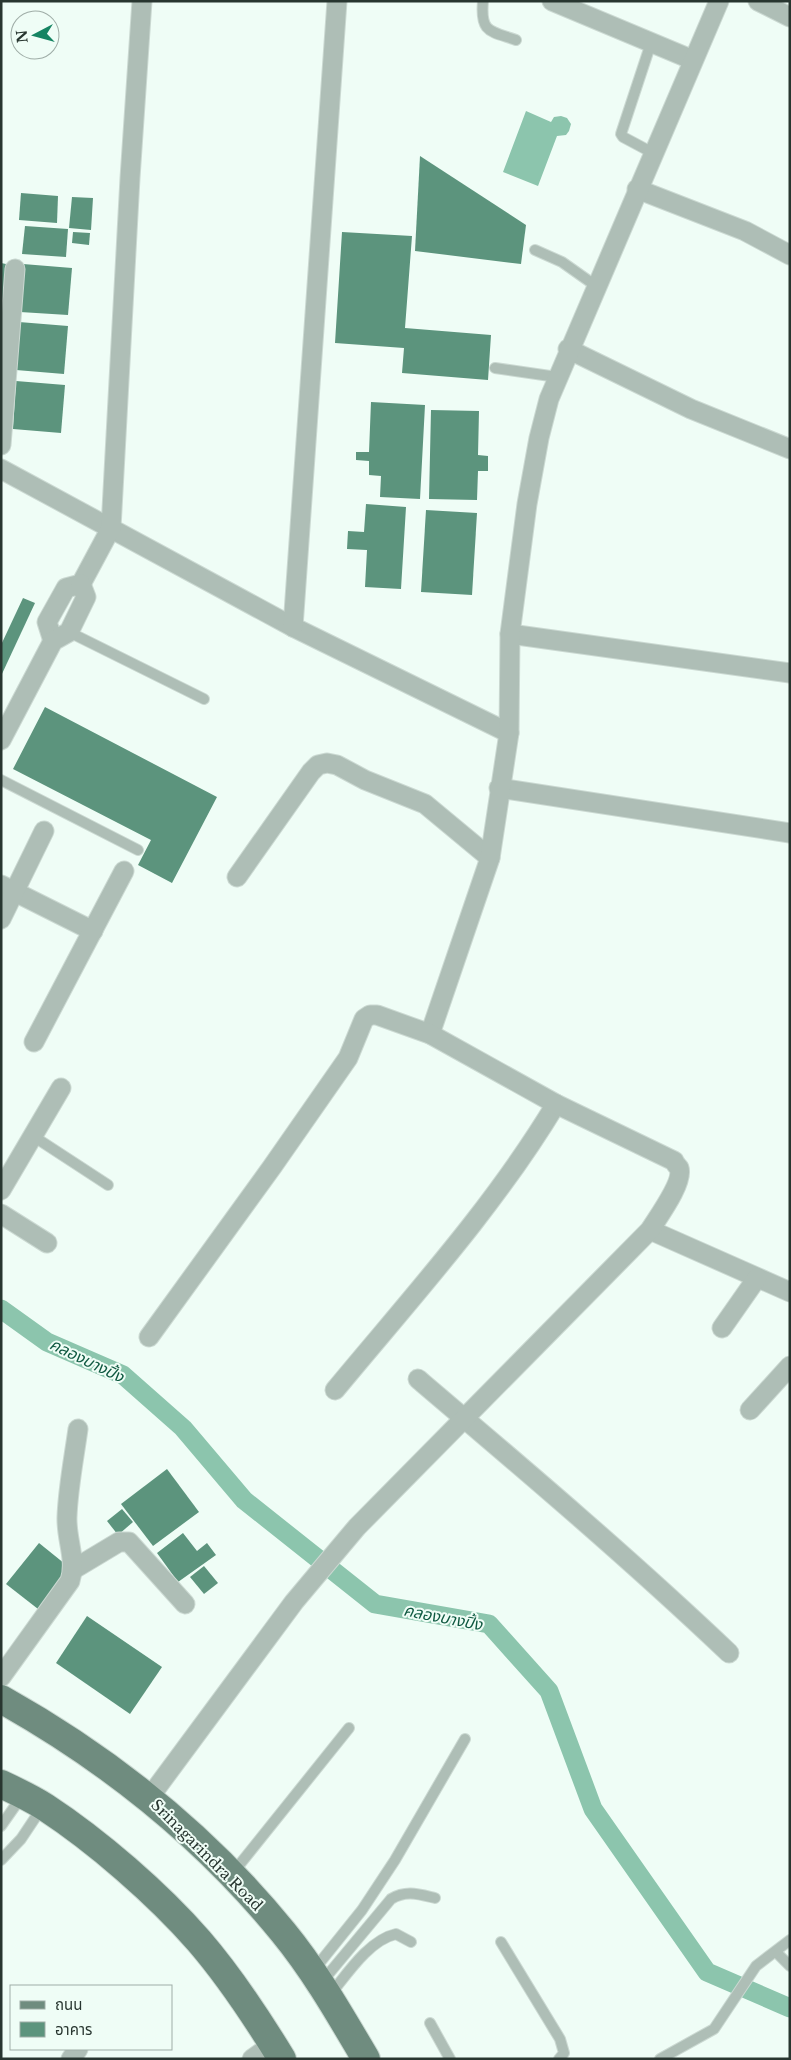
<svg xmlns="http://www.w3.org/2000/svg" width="791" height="2060" font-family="'Libre Baskerville','Noto Sans Thai',serif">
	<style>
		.water { fill: #8cc5ad }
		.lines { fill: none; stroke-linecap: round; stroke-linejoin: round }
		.canal { stroke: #8cc5ad; stroke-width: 19 }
		.building { fill: #5c947d }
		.service-casing { stroke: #cbd9d2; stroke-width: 12 }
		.minor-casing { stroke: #cbd9d2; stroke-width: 21 }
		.primary-casing { stroke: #cbd9d2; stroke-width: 30 }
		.service { stroke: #aebeb6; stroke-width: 10 }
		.minor { stroke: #aebeb6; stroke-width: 19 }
		.primary { stroke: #6f8c7f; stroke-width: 28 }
		.labels { text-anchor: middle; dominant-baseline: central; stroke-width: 4; stroke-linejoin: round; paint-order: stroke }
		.street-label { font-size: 15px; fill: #283630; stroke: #effdf6 }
		.water-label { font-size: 16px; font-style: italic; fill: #0f5941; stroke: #effdf6 }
	</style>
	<rect width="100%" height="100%" fill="#effdf6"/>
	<!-- water -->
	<polygon class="water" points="526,111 551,122 554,117 561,116 567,118 571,124 569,131 566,135 557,136 538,186 503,172"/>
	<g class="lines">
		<!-- canal -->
		<polyline class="canal" points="1,1309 47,1342 123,1375 183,1428 244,1500 375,1604 489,1624 549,1691 593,1809 707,1972 790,2008"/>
	</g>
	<!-- building -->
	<g class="building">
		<polygon points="420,156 526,225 521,264 415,251"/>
		<polygon points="21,193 58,196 57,223 19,220"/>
		<polygon points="72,197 93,198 91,230 69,228"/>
		<polygon points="25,226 68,229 66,257 22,254"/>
		<polygon points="73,232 90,233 89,245 72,243"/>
		<polygon points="342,232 412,236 405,328 491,335 488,380 402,373 404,348 335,343"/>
		<polygon points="1,263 6,264 3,304 1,304"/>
		<polygon points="23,264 72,268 68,315 20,312"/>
		<polygon points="19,322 68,326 64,374 16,370"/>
		<polygon points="16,381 65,385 61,433 13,429"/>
		<polygon points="371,402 425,405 420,499 380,497 381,476 369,475 369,461 356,460 356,452 369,452"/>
		<polygon points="431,410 479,411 478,455 488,456 488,471 478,471 477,500 429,499"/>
		<polygon points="366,504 406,507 401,589 365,587 367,550 347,549 348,531 364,532"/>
		<polygon points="426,510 477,513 472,595 421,592"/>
		<polygon points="23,598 35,603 1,676 1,645"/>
		<polygon points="45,707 217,797 172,883 138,865 151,840 13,769"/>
		<polygon points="167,1469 199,1512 153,1546 121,1504"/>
		<polygon points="122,1509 133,1522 118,1535 107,1521"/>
		<polygon points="183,1533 197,1551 207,1543 216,1555 178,1582 157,1553"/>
		<polygon points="39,1543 70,1568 38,1609 6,1584"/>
		<polygon points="204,1566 218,1583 204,1594 190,1577"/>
		<polygon points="87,1616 162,1667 130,1714 56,1663"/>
	</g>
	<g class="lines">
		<defs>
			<g id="service">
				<path d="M483,1c-3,32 7,30 33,39"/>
				<polyline points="651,43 621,134 623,137 653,153"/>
				<polyline points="535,250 562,262 596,286"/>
				<polyline points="495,368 557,377"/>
				<polyline points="69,632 204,699"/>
				<polyline points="1,780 138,850"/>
				<polyline points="33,1136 108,1185"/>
				<polyline points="1,1826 22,1796"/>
				<polyline points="1,1860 21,1839 43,1806"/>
				<polyline points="232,1874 349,1728"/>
				<polyline points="501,1942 560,2039 564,2053 559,2059"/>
				<polyline points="776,1952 790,1966"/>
				<polyline points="313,1971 362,1910 395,1860 465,1739"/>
				<path d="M321,1983l70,-84c15,-9 27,-5 44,-1"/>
				<path d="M330,1995c17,-21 39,-55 66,-61l15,8"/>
				<polyline points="430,2023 450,2059"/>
				<polyline points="660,2059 714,2029 756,1966 790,1940"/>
			</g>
			<g id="minor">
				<polyline points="552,1 693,60"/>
				<polyline points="758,1 790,17"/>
				<polyline points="637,189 745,231 790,255"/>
				<polyline points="568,349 691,409 790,449"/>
				<polyline points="1,445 15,269"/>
				<polyline points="1,469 293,627 509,733"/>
				<polyline points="293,627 337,1"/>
				<polyline points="510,634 790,673"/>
				<polyline points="53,641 47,622 66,588 81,584 111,528 130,178 142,1"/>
				<polyline points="1,740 53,641 69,632 86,597 81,584"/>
				<polyline points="499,788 790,833"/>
				<polyline points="237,877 311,772 318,765 327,763 337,765 365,780 425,804 490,858"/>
				<polyline points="1,885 93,931"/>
				<polyline points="1,919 44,831"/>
				<polyline points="430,1034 490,858 509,733 510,634 527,504 539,438 549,399 719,1"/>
				<polyline points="34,1042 124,871"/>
				<polyline points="1,1190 61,1088"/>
				<polyline points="1,1214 47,1243"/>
				<polyline points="650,1230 790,1292"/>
				<polyline points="722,1328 757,1278"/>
				<path d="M418,1379c106,90 211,179 311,274"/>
				<path d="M335,1390c77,-93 159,-183 221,-286"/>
				<polyline points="750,1410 790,1366"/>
				<polyline points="74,1569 119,1542 129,1542 185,1604"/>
				<path d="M1,1677l69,-96c7,-21 -4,-42 -3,-64 1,-29 7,-59 11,-88"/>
				<path d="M149,1798l145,-196 63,-75 293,-297c8,-13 34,-48 29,-62 -1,-1 -5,-6 -5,-7l-118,-57 -126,-70 -53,-19h-7l-6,4 -16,39 -76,109 -123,170"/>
				<polyline points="71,2059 78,2049"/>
				<polyline points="252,2059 273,2044"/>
			</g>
			<g id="primary">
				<path d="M1,1699c107,60 204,137 282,233 32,39 57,83 83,127"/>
				<path d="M1,1784c15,7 30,14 44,23 52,34 113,87 154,134 31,36 58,77 83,118"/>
			</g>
		</defs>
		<!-- service casing -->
		<use href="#service" class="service-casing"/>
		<!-- minor casing -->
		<use href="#minor" class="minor-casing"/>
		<!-- primary casing -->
		<use href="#primary" class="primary-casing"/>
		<!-- service -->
		<use href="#service" class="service"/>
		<!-- minor -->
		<use href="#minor" class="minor"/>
		<!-- primary -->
		<use href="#primary" class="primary"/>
	</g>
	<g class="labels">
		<!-- street labels -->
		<g class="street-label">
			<text transform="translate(207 1855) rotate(45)">Srinagarindra Road</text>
		</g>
		<!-- water labels -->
		<g class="water-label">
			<text transform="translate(87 1360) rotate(26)">คลองบางปิ้ง</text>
			<text transform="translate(443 1617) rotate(11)">คลองบางปิ้ง</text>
		</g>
	</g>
	<!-- border -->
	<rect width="791" height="2060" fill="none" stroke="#283630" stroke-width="5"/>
	<!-- legend -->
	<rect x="10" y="1985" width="162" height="65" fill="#effdf6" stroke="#9fada7"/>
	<rect x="20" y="2001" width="25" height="8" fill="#6f8c7f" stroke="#9fada7"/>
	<text x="55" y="2010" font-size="15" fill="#283630">ถนน</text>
	<rect x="20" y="2022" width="25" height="15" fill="#5c947d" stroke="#9fada7"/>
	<text x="55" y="2035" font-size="15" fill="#283630">อาคาร</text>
	<!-- north arrow -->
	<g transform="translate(35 35) rotate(264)"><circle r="24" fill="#effdf6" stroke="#9fada7"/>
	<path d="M0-4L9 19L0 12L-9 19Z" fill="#158462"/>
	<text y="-8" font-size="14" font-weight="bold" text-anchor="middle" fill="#283630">N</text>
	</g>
</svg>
